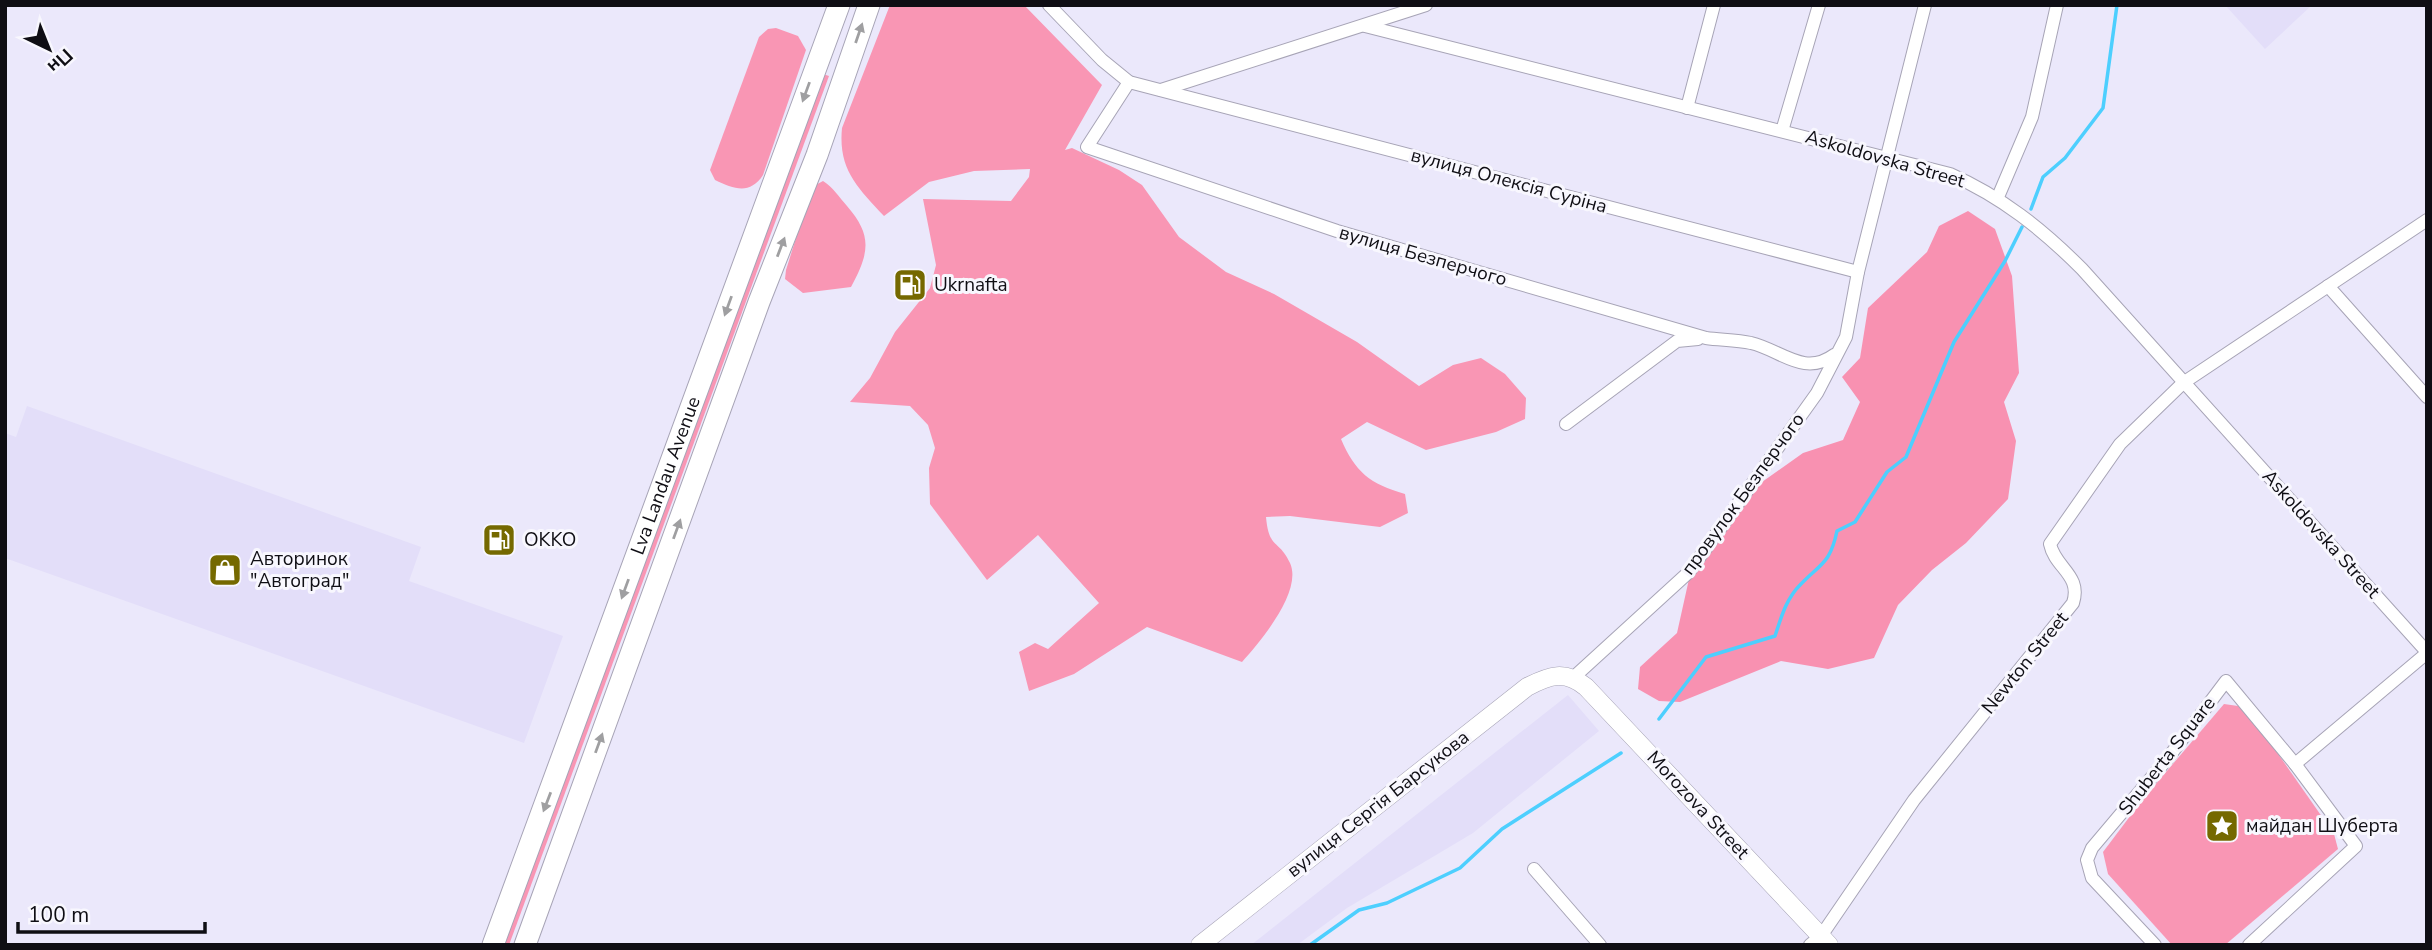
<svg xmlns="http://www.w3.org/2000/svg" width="2432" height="950" font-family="'Nunito Sans',sans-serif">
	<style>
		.built { fill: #e3def9 }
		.green { fill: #f996b4 }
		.forest { fill: #f891b1 }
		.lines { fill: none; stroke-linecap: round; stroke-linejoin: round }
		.stream { stroke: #4dcffe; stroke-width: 3.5 }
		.minor-casing { stroke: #a7a4b6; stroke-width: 14 }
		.secondary-casing { stroke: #a7a4b6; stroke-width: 19 }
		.primary-casing { stroke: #a7a4b6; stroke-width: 23 }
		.minor { stroke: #fff; stroke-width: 12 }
		.secondary { stroke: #fff; stroke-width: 18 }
		.primary { stroke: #fff; stroke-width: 21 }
		.oneway { fill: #9f9fa1 }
		.labels { text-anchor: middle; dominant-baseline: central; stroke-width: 6; stroke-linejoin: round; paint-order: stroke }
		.street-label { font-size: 19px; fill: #0f0e14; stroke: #f8f7fe }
		.poi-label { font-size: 19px; fill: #0f0e14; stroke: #f8f7fe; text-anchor: start }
	</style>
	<rect width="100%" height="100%" fill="#ebe8fb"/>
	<!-- built -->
	<g class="built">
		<polygon points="2225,5 2312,5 2265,49"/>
		<polygon points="27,406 421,547 409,581 563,636 524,743 5,558 5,433 16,437"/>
		<polygon points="1568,695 1599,731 1473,833 1347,908 1297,945 1251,945"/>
	</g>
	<!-- green -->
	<g class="green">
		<path d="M890,5h134l78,80 -37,65 7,-2 47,22 23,15 37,52 47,35 48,22 83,48 62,44 34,-21 28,-7 24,16 21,24 -1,21 -29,13 -70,18 -59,-28 -26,17c14,33 29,45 64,55l3,19 -28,14 -90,-11 -24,1c3,33 13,22 24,46 13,28 -30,79 -48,99l-95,-35 -73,47 -45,17 -10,-39 16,-9 13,6 51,-46 -61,-68 -51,45 -57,-76 -1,-36 6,-20 -7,-23 -18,-19 -60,-4 20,-24 25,-46 35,-44 6,-23 -13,-66 88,2 18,-24 1,-8 -56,2 -45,11 -45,34c-27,-29 -46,-47 -42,-88z"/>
		<path d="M776,28l22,8 8,14 -43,125c-13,20 -29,14 -48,5l-5,-10 49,-133 9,-8z"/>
		<polygon points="823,74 829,76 509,945 502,945"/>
		<path d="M823,181c10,6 16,16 24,25 25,29 23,46 4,81l-48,6 -18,-14 1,-9 26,-83z"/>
		<polygon points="2224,704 2238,706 2260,728 2334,834 2338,849 2225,945 2172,945 2108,874 2103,852 2143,799"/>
	</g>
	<!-- forest -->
	<polygon class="forest" points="1968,211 1995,229 2012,276 2019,373 2004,402 2016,441 2008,499 1966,543 1932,570 1898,605 1874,658 1828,669 1781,661 1680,702 1659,701 1638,689 1640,667 1677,633 1689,579 1755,487 1803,453 1843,440 1860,402 1842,377 1860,358 1868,308 1927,252 1939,226"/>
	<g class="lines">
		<!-- stream -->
		<g class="stream">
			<polyline points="2031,209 2043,177 2065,158 2103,108 2117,5"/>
			<path d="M1659,719l47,-62 69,-21c6,-18 11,-37 25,-51 21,-22 30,-21 37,-54l18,-9 32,-50 19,-15 48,-115 51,-81 17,-34"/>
			<polyline points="1310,945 1359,910 1387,903 1460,868 1502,829 1621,753"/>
		</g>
		<defs>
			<g id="minor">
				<polyline points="1049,5 1102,60 1129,82 1858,272"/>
				<path d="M1365,26l585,148c52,23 92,55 132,95l345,383"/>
				<path d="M1129,82l-42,65 250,84 369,107c14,2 30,2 45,5 30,7 53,34 83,12"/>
				<polyline points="1161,90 1426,5"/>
				<polyline points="1687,108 1714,5"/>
				<polyline points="1782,131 1819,5"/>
				<polyline points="1998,197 2032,117 2057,5"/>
				<polyline points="2328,286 2427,397"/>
				<polyline points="1566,424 1677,341 1698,339"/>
				<polyline points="1574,677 1689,572 1817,393 1846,337 1858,272 1925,5"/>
				<polyline points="2295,764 2427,653"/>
				<polyline points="1534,869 1600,945"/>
				<path d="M1810,945l11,-9 93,-136 159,-197c9,-28 -18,-35 -23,-59l70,-100 63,-61 244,-163"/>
				<polyline points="2155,945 2092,878 2087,860 2092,848 2168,758 2226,681 2295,764 2356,846 2249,945"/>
			</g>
			<path id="secondary" d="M1200,945l327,-258c23,-12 38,-17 59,0l243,258"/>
			<g id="primary">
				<path id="s1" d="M493,945l346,-940"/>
				<polyline points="525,945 759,302 817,155 869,5"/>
			</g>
		</defs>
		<!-- minor casing -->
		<use href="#minor" class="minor-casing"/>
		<!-- secondary casing -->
		<use href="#secondary" class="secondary-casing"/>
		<!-- primary casing -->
		<use href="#primary" class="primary-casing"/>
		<!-- minor -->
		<use href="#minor" class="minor"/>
		<!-- secondary -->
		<use href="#secondary" class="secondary"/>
		<!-- primary -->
		<use href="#primary" class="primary"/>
	</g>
	<!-- one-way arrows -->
	<defs><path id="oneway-solid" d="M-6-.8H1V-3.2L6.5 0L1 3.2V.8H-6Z" transform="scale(1.75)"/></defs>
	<g class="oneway">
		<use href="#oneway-solid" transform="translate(859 33) rotate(-71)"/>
		<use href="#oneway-solid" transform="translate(806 92) rotate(110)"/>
		<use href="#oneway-solid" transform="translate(781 247) rotate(-69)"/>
		<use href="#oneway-solid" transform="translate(728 306) rotate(110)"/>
		<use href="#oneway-solid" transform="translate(677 529) rotate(-70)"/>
		<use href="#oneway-solid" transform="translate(625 589) rotate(110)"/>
		<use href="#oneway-solid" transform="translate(599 743) rotate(-70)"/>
		<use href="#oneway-solid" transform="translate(547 802) rotate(111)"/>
	</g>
	<!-- icons -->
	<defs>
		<symbol id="fuel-square" viewBox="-11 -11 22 22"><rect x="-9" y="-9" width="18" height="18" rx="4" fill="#756900" stroke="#f8f7fe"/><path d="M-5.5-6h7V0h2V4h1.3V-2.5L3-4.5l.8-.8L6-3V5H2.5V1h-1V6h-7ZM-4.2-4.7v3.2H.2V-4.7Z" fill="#fff"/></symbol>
		<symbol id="shop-square" viewBox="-11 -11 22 22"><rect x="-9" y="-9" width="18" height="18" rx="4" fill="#756900" stroke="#f8f7fe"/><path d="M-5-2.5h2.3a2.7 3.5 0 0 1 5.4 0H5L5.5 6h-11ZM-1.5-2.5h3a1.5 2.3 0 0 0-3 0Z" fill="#fff"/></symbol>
		<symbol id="sight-square" viewBox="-11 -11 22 22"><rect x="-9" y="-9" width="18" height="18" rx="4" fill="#756900" stroke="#f8f7fe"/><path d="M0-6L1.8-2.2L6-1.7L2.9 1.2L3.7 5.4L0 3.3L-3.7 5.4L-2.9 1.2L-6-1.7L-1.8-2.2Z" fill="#fff"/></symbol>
	</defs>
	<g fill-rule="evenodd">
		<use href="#fuel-square" x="891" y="266" width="38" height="38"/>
		<use href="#fuel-square" x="480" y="521" width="38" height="38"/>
		<use href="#shop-square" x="206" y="551" width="38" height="38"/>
		<use href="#sight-square" x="2203" y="807" width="38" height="38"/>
	</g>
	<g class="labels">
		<!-- street labels -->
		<g class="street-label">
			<text transform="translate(1885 159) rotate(16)">Askoldovska Street</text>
			<text transform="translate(1509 181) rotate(15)">вулиця Олексія Суріна</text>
			<text transform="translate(1423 256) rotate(16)">вулиця Безперчого</text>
			<text stroke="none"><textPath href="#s1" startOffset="500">Lva Landau Avenue</textPath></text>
			<text transform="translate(1743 494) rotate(-54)">провулок Безперчого</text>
			<text transform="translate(2321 534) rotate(48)">Askoldovska Street</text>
			<text transform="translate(2025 663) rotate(-51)">Newton Street</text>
			<text transform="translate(2167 756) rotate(-52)">Shuberta Square</text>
			<text transform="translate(1378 804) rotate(-38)">вулиця Сергія Барсукова</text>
			<text transform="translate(1698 805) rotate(47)">Morozova Street</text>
		</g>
		<!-- poi labels -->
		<g class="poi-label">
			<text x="934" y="285">Ukrnafta</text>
			<text x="524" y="540">OKKO</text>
			<text x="250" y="559">Авторинок<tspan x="250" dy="22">"Автоград"</tspan></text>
			<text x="2246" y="826">майдан Шуберта</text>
		</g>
	</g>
	<!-- border -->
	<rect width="2432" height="950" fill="none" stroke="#0f0e14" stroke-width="14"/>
	<!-- north arrow -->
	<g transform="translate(49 49) rotate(137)" stroke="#f8f7fe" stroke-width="5" paint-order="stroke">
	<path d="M0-5L12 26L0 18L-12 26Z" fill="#0f0e14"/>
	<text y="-10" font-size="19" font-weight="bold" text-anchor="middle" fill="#0f0e14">Пн</text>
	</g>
	<!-- scale -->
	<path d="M18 922v10h187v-10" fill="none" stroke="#0f0e14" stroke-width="3.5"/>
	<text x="28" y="922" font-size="21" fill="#0f0e14" stroke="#f8f7fe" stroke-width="5" paint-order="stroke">100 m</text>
</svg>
